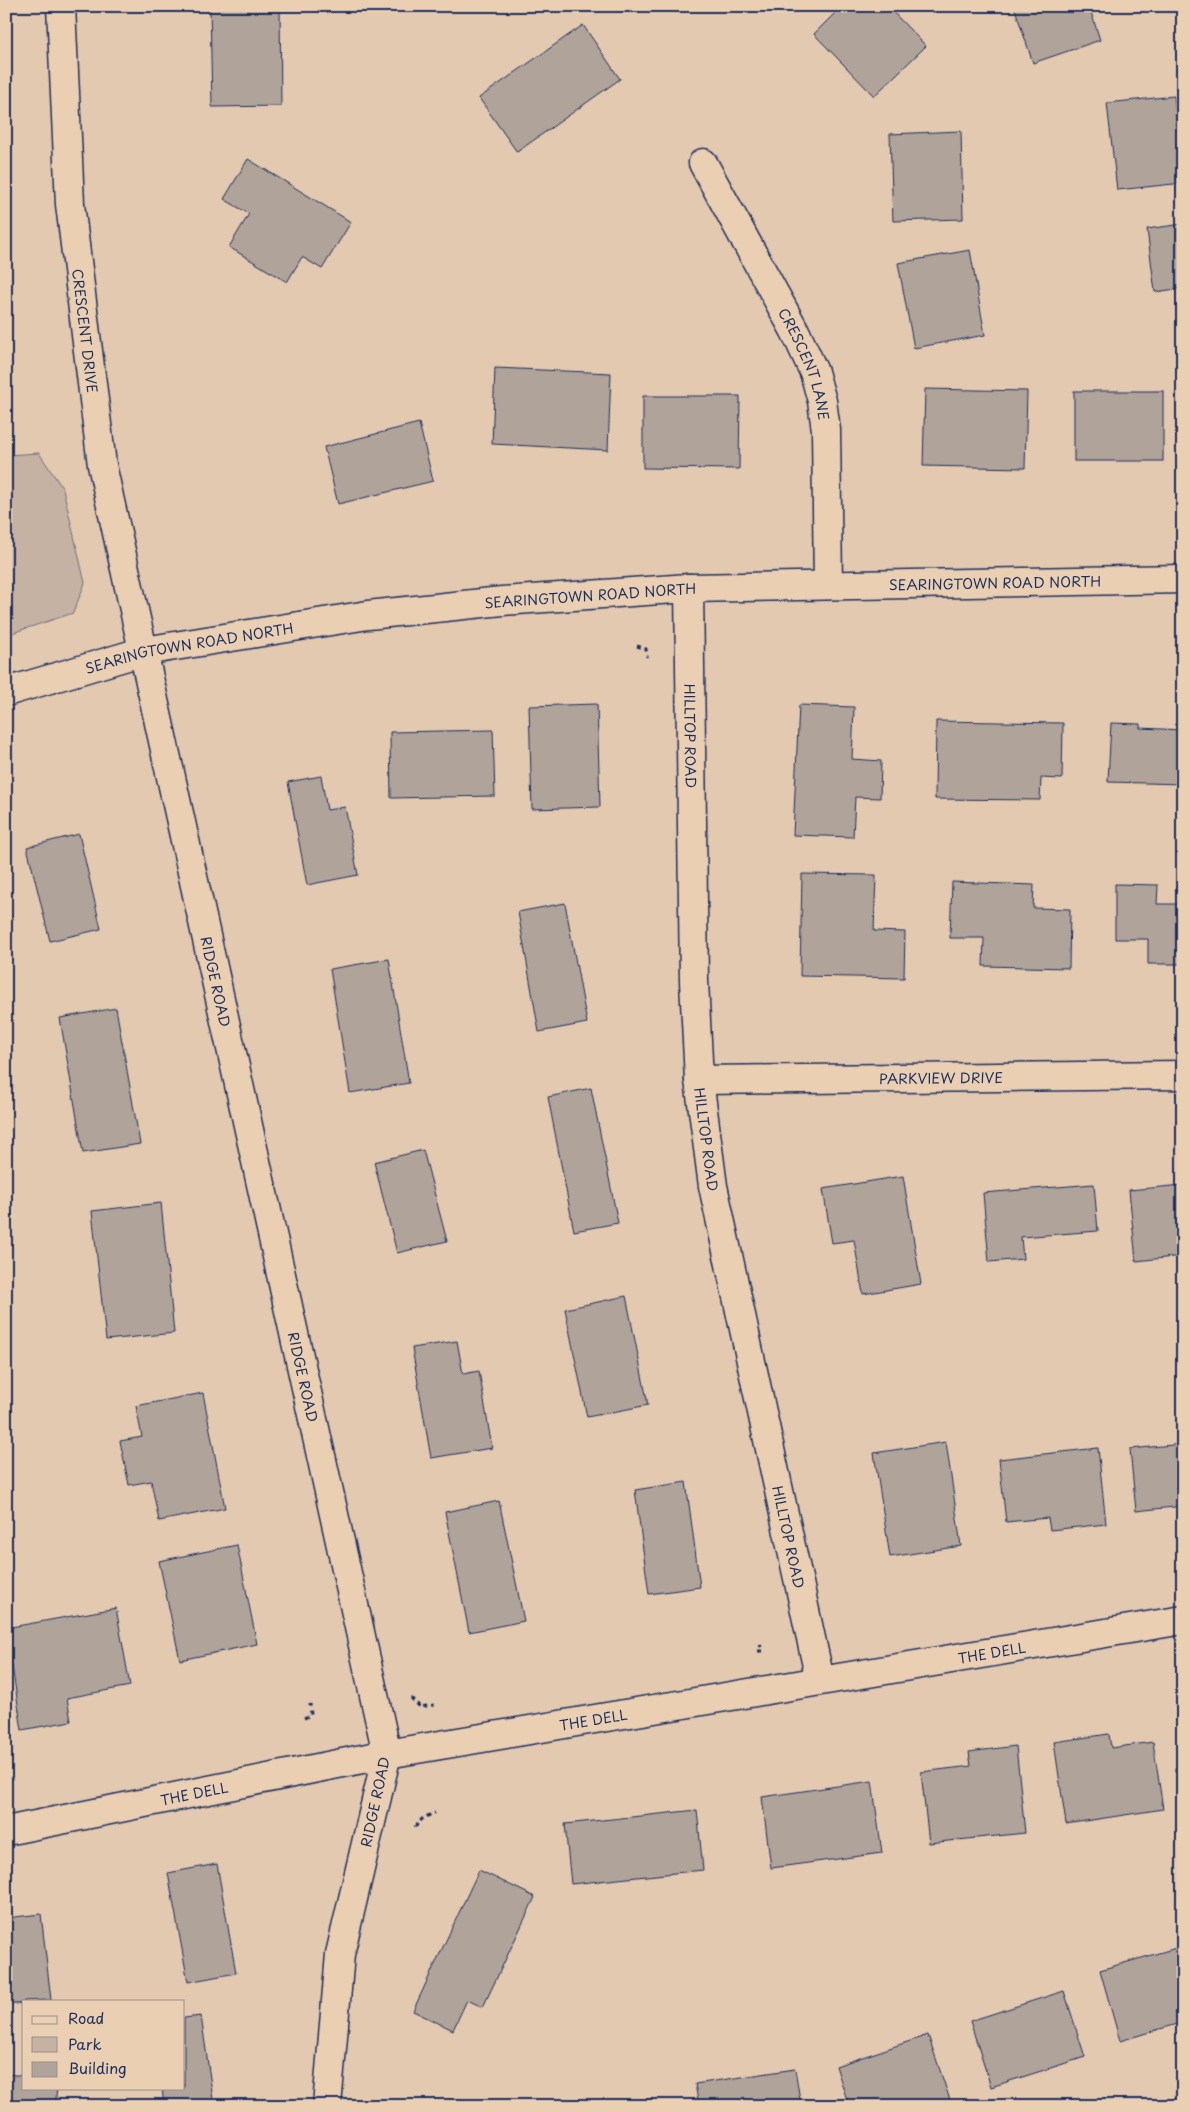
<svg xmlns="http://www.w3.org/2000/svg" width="1189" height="2112" font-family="'Playpen Sans',sans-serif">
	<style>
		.green { fill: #c5b2a3; stroke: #707080 }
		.building { fill: #b0a39a; stroke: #1b2f5e }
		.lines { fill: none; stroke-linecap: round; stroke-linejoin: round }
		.street-casing { stroke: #1b2f5e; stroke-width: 31 }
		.secondary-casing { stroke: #1b2f5e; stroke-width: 31 }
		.path { stroke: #1b2f5e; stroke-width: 3; stroke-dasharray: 4 4; stroke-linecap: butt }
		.street { stroke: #ebcfb2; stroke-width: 28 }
		.secondary { stroke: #ebcfb2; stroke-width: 28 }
		.labels { text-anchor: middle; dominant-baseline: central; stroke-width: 4; stroke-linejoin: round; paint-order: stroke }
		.street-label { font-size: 14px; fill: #1b2f5e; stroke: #ebcfb2 }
	</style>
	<rect width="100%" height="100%" fill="#e3c9af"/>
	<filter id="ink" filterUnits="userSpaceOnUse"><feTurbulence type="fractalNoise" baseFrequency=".02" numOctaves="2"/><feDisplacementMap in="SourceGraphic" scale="10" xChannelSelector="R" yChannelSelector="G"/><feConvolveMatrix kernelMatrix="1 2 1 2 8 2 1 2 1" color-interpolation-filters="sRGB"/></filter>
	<g filter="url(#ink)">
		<!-- green -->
		<polygon class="green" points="39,453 63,489 85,583 73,613 6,635 6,455"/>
		<!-- building -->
		<g class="building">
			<polygon points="210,6 280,6 281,106 212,107"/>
			<polygon points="842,6 887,6 926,46 874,96 814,34"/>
			<polygon points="1014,6 1089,6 1100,40 1033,63"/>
			<polygon points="583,25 620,79 517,152 479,98"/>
			<polygon points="1174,96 1183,183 1117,190 1107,103"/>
			<polygon points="961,131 963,219 893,221 890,134"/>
			<polygon points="248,159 351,222 322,269 302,257 287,282 229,247 249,214 224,199"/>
			<polygon points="1183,224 1183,288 1155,292 1147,229"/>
			<polygon points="970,250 985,335 914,348 898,263"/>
			<polygon points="495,368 611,373 608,450 492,444"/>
			<polygon points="925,389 1027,391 1025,468 923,466"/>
			<rect x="1074" y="391" width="89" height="70"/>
			<polygon points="643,396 740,396 739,469 643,468"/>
			<polygon points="419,423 433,481 338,504 324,447"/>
			<polygon points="597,704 600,807 532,809 529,706"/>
			<polygon points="799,705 854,707 852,759 881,761 880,798 855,797 853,837 793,835"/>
			<polygon points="936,721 1063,723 1062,779 1041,778 1040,800 935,799"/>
			<polygon points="1111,723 1140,724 1140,728 1183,730 1183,784 1108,782"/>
			<polygon points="493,730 495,796 391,798 390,732"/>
			<polygon points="321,776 327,810 345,807 358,875 307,885 288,782"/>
			<polygon points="79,834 101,929 50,941 27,847"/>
			<polygon points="802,874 876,875 874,931 905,932 904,978 800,976"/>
			<polygon points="952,882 1034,885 1033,908 1070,909 1069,968 983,966 984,938 950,938"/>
			<polygon points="1115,884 1158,885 1157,904 1183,904 1183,964 1148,964 1148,939 1115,939"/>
			<polygon points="565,903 587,1023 539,1032 518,912"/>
			<polygon points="389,959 409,1083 350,1093 330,969"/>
			<polygon points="116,1008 140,1144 83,1153 60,1018"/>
			<polygon points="591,1088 618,1223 574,1231 548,1097"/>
			<polygon points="423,1150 447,1241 397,1253 374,1162"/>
			<polygon points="903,1176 921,1284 863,1294 854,1240 832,1243 823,1189"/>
			<polygon points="1094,1184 1098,1231 1021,1237 1023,1259 989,1262 983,1193"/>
			<polygon points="1183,1185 1183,1256 1136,1261 1129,1190"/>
			<polygon points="161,1203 174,1333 106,1340 92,1211"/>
			<polygon points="626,1296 648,1405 587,1417 565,1309"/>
			<polygon points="457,1341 463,1374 479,1371 492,1448 431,1458 412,1348"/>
			<polygon points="203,1393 225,1508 159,1521 151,1481 129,1485 120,1441 142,1437 136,1406"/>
			<polygon points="946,1442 961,1546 890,1557 874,1453"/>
			<polygon points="1183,1444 1183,1506 1136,1511 1130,1449"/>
			<polygon points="1098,1448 1106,1524 1050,1530 1048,1518 1006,1522 999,1459"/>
			<polygon points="686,1482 700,1587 649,1594 635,1490"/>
			<polygon points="499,1501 524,1621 469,1632 445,1512"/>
			<polygon points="237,1545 257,1644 180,1660 159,1561"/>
			<polygon points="116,1608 130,1686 67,1698 71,1721 22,1730 6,1628"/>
			<polygon points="1109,1734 1111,1748 1153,1742 1163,1809 1066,1824 1054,1742"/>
			<polygon points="1016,1746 1025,1833 929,1843 921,1772 971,1766 969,1752"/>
			<polygon points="872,1781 882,1853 771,1868 762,1797"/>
			<polygon points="697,1810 703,1870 571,1884 565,1824"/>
			<polygon points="217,1864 236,1973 188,1982 168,1873"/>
			<polygon points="479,1870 535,1897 483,2007 467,2000 453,2030 413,2011"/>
			<polygon points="41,1914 51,2000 24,2001 24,2003 6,2005 6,1918"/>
			<polygon points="1183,1946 1183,2022 1120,2041 1100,1970"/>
			<polygon points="1064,1991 1085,2057 991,2087 970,2021"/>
			<polygon points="201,2016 214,2106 164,2106 162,2088 184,2088 184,2018"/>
			<polygon points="928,2035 950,2100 933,2106 849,2106 836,2066"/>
			<polygon points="795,2069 801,2106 699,2106 695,2084"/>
			<polygon points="6,2074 24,2076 24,2088 57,2088 55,2106 6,2106"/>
			<polygon points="652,2099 653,2106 608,2106"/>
		</g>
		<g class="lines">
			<defs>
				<g id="street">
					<path id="s1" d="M61,6l9,198 32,261 285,1289 -47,200 -13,152"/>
					<path id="s2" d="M703,163l92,168 19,41 8,29 4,29 2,155"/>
					<path id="s3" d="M689,588l5,393 5,99 14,106 107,494"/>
					<path id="s4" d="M699,1080l484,-5"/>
					<path id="s5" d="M6,1831l381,-77 796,-134"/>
				</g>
				<g id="secondary">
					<path id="s6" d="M6,692l138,-41 224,-36 134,-14 187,-13 494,-9"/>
				</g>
			</defs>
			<!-- street casing -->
			<use href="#street" class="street-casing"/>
			<!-- secondary casing -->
			<use href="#secondary" class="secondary-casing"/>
			<!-- path -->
			<g class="path">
				<polyline points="637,646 646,649 647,657"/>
				<polyline points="758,1651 762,1651 760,1644"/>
				<polyline points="411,1698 420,1707 434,1705"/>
				<polyline points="304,1718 311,1715 310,1704"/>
				<polyline points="415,1827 423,1818 435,1813"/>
			</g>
			<!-- street -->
			<use href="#street" class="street"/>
			<!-- secondary -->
			<use href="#secondary" class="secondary"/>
		</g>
	</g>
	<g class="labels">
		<!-- street labels -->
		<g class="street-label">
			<text stroke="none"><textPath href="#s1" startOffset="326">CRESCENT DRIVE</textPath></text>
			<text stroke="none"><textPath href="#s2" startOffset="226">CRESCENT LANE</textPath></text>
			<text stroke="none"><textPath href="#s6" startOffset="999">SEARINGTOWN ROAD NORTH</textPath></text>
			<text stroke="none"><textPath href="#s6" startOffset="594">SEARINGTOWN ROAD NORTH</textPath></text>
			<text stroke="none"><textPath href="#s6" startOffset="189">SEARINGTOWN ROAD NORTH</textPath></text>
			<text stroke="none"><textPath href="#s3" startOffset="148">HILLTOP ROAD</textPath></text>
			<text stroke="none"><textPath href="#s1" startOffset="990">RIDGE ROAD</textPath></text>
			<text stroke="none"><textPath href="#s4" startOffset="242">PARKVIEW DRIVE</textPath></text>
			<text stroke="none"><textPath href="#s3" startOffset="552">HILLTOP ROAD</textPath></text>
			<text stroke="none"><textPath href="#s1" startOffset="1395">RIDGE ROAD</textPath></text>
			<text stroke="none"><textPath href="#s3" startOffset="958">HILLTOP ROAD</textPath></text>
			<text stroke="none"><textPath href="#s5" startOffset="1002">THE DELL</textPath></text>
			<text stroke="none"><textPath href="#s5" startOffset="598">THE DELL</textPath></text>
			<text stroke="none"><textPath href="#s5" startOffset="192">THE DELL</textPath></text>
			<text transform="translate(375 1802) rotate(-78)">RIDGE ROAD</text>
		</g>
	</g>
	<!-- margin -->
	<rect width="1189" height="2112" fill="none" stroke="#ebcfb2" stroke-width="25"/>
	<rect x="12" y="12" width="1164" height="2087" fill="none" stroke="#1b2f5e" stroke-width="2" filter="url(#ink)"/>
	<!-- legend -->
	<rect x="22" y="2000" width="162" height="90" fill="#ebcfb2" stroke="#988f90"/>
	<rect x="32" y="2016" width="25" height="8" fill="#ebcfb2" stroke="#988f90"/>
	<text x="68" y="2024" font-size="15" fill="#1b2f5e">Road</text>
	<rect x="32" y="2037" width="25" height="15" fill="#c5b2a3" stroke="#988f90"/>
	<text x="68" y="2050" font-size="15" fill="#1b2f5e">Park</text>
	<rect x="32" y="2062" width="25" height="15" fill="#b0a39a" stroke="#988f90"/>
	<text x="68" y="2074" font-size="15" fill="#1b2f5e">Building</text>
</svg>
